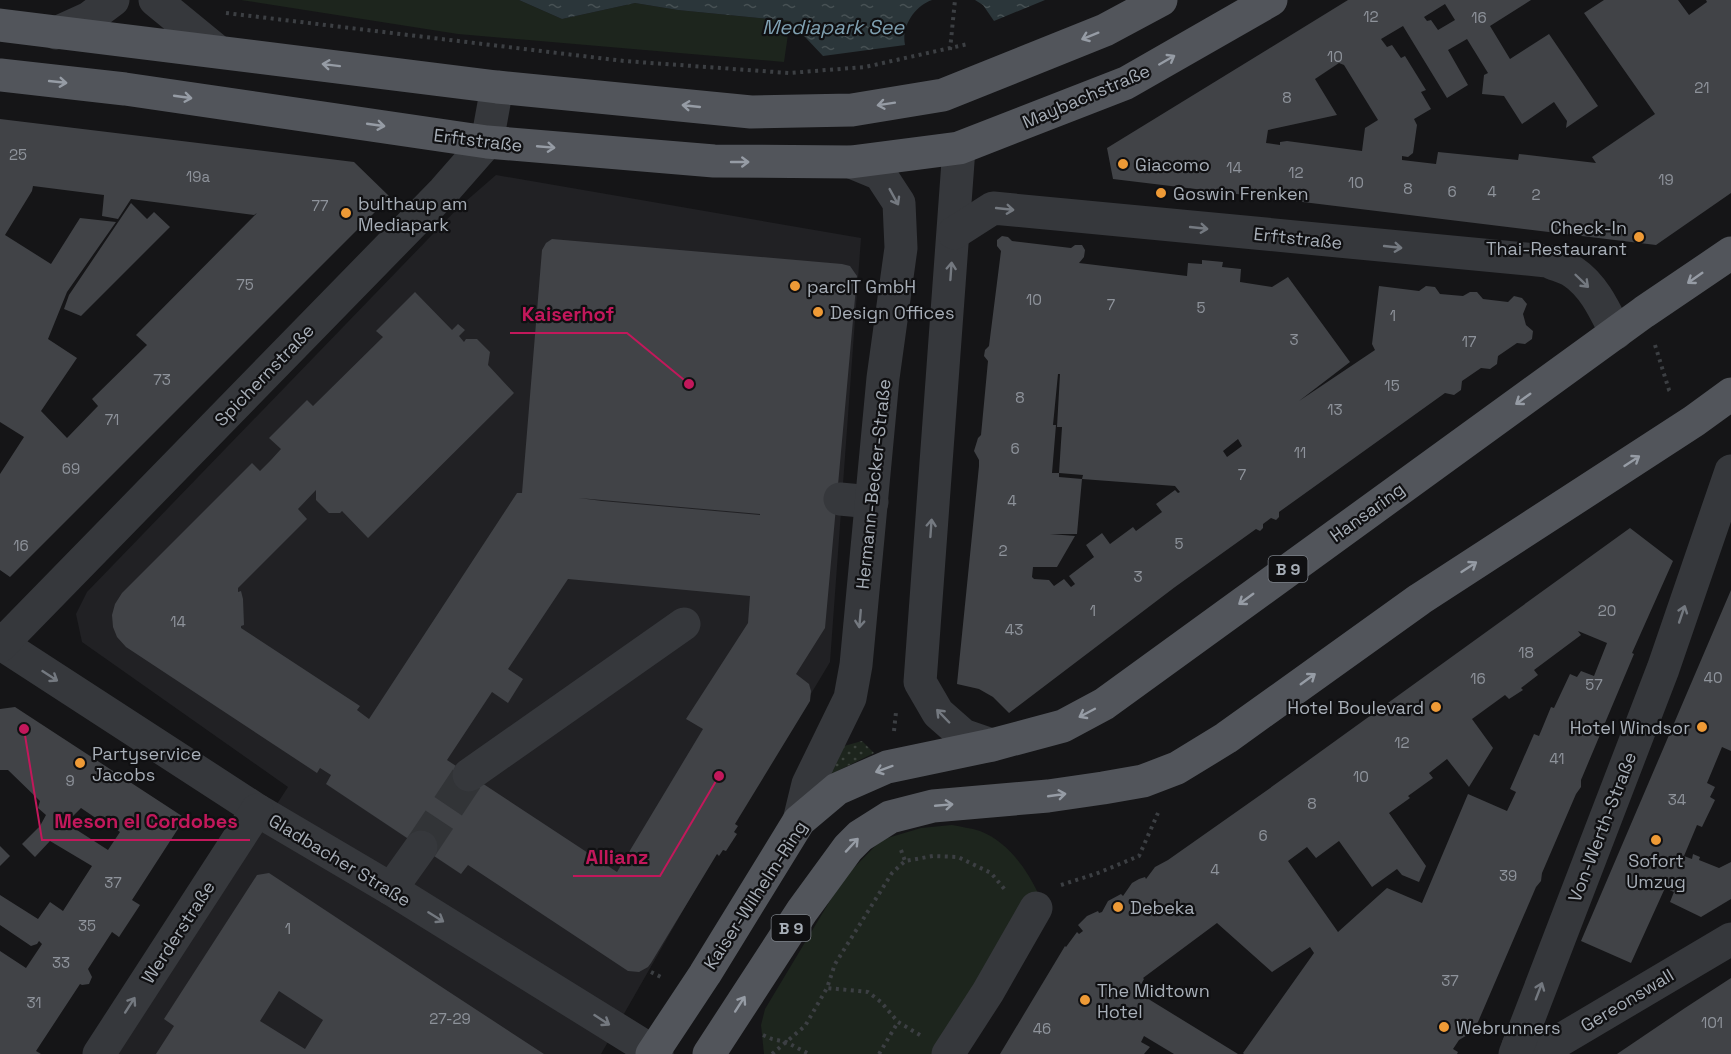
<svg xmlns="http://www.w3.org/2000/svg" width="1731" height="1054" font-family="'Space Grotesk',sans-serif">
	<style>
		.built { fill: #212124 }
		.grass { fill: url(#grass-dots) }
		.park { fill: #1d251d }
		.water { fill: url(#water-ripples) }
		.building { fill: #414347; fill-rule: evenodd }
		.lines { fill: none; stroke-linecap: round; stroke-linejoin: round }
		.minor-tunnel { stroke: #323437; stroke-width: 33; stroke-dasharray: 33 16; stroke-linecap: butt }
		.path { stroke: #3c3f43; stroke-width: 4; stroke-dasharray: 3 4.5; stroke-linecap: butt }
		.minor { stroke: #36383c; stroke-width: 33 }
		.major { stroke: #52555b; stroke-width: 33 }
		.oneway { stroke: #969ca5 }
		.oneway2 { stroke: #747980 }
		.poi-dot { fill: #ee9a36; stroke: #101012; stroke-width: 2 }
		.labels { text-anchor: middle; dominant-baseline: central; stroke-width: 4.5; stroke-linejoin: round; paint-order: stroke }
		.number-label { font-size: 15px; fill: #8e939b }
		.shield { fill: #101012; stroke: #7a7f86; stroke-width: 1.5 }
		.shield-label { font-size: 16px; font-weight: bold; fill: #a7aeb7 }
		.street-label { font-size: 18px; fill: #a7aeb7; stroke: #101012 }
		.poi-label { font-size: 18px; fill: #a7aeb7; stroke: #101012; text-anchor: start }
		.water-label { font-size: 20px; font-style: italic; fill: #7fa0b1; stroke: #101012 }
		.leader { fill: none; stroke: #c2185b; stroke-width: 2 }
		.callout-dot { fill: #c2185b; stroke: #101012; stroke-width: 2 }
		.callout-label { font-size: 20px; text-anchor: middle; font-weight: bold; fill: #c2185b; stroke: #101012; stroke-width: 4.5; stroke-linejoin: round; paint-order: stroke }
	</style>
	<defs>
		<pattern id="grass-dots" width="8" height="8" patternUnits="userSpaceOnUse" patternTransform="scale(1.5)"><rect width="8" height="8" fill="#1d251d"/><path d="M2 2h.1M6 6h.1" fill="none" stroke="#3b423c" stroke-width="1.8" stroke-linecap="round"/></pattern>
		<pattern id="water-ripples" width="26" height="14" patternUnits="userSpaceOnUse" patternTransform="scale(1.5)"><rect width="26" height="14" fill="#2b363a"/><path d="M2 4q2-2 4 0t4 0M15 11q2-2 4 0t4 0" fill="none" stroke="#475154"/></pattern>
	</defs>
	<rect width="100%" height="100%" fill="#151517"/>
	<!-- built -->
	<polygon class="built" points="496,175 861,238 830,662 721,844 601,1054 114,1054 288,787 82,642 76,614 87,592 458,208"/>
	<!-- grass -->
	<polygon class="grass" points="862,741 874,753 829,775 837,748"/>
	<!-- park -->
	<g class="park">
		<polygon points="241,0 519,0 562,19 635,3 678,10 790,21 784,62 458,34"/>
		<path d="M952,825c9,2 19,3 28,6 28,11 47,38 59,64l-99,159h-176l-3,-29 4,-16 78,-130 38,-39 40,-12z"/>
	</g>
	<!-- water -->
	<g class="water">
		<path d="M519,0h413c-17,6 -31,26 -27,45l-82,11 -33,-35 -112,-11 -43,-7 -73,16z"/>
		<polygon points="975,0 1045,0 994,21 983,5"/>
	</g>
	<!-- building -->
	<g class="building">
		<path d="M1348,0h183l-41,26 20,33 39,-25 49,72 -32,22 1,-7 -13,-19 -32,22 -18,-28 -22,-2 2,-19 4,-2 -21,-34 -19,11 20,35 -21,13 -44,-72 -22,13 6,8 5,-2 9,13 4,-2 21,34 -5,2 10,17 -17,10 3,6 -4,28 -5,4 -6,-1v4l34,4 2,-12 80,8 1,-6 77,9 -4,-6 63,-43 -71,-101 20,-13h74l11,15 18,-13 -1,-2h25v193l-75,52 -543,-66 -6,-31zM1445,4l10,16 -17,10 -7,-10 -4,1 -3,-4zM1339,63l5,2 34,55 -13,8 -3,23 -75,-10 -7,1v3l-14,-2 2,-13 69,-15 -22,-36z"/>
		<path d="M0,119l354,43 36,35 -380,380 -10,-7v-96l24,-37 -24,-15zM33,186l71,9 -2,21 16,3 13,-20 123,16 3,-2 -121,122 11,10 -55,54 6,7 -31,32 -26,-27 36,-53 -29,-19 19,-47 49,-70 -36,-4 -29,46 -46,-29 27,-44z"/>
		<polygon points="131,203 147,219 154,212 170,227 81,316 64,309 69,295"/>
		<path d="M1002,236l6,1 4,4 59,7 4,-3h7l3,5 -1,7 -5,6 108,13 1,-13 14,1v-4l21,2 -1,5 19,2 -1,13 32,5 16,-10 62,85 -51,39 76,-51 -3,-6 7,-58 40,5 7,-5 9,1 5,7 23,2 7,-4h7l6,7 25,3 6,-6 8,2 5,6 -4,10 3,11 7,6 -1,8 -7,5 -8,-1 -19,13 -1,8 -7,5 -9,-1 -19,13 -1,9 -7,5 -9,-2 -166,119v5l-3,3 -5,-2 -8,6v4l-3,3 -4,-2 -81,58 -166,126 -16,-16 -14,-8 -22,-5 22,-218v-6l-5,-9 4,-13 3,-3 7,-74 -4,-5 1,-6 4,-4 12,-95 -4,-5v-6zM1058,374h2l-3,53h5l-3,46h-7l4,-48h-3zM1238,439l4,7 -15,11 -4,-6zM1059,473l24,2 -1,4 93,7 5,6 -2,1 -3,-3 -19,14 6,8 -26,19 -3,-4 -23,17 -8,-11 -16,12 8,12 -25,19 6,8 -4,3 -7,-8 -10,7 -5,-6 -15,-1 -2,-2 1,-10h24l18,-31 -25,-2h27l5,-55 -23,-2z"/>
		<path d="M552,239l290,25 8,2 7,10 -32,352 -29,46 13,10 2,7 -1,10 -75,123 3,2 -4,6 3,2 -11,17 -3,-1 -4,6 -2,-2 -66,109 -3,4 -9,5 -11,-1 -160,-106 -7,9 -135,-90 5,-9 -11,-7 -3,5 -191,-126 -9,-10 -4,-10 -1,-12 3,-11 7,-11 130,-130 8,8 11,-11 10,-11 -12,-11 38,-38 6,6 70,-69 -7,-6 39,-39 37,38 6,-6 7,6 -6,6 5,6 2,-3h11l13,13 -2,13 26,28 -146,145 -26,-27 -2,2h-11l-13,-13v-10l-18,19 9,10 -69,69v4l3,-1 2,8 1,26 -3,1v2l119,78 -3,4 12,9 148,-226h5l20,-243 4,-7zM579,498l181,16v1l-158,-14zM568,579l182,17 -2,27 -62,96 17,10 -86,143 -170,-112 45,-68 16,11 15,-24 -15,-10z"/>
		<path d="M1630,528l43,33 -41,92 2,1 -53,126v7l-5,7 -34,79 -1,8 -5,6 -58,135 -9,12 -10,6 -6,9 5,3 -1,2h-213l-1,-1 71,-100 -4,-6 -38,25 -55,-49 -74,55 1,1 -7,13 101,62h-64l-30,-18 -3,6 9,5 -6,7h-144l65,-108 1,1 11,-15 2,2 4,-3 -5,-6 9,-9 11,-5 1,2 3,-1 6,-11 13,-7 2,2 9,-13 7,-4 6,-2 1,2 9,-12 13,-7 98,-69zM1578,631l29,12 -13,33 -13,-5 -4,6 -7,-3 -16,34 -3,-1 -12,29 -5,-2 -24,55 6,3 -9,19 -39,-17 -46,109 -35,-15 -49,44 -50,-71 19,-14 9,11 23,-17 33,46 25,-18 5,6 17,7 7,-16 -37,-53 21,-15 -2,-2 25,-18 -4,-5 18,-14 22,28 24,-39 -21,-29 33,-24 4,4 14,-9 -2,-2 17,-13 -4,-5 47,-35z"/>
		<polygon points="1731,590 1731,751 1722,747 1707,783 1715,787 1710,797 1715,800 1702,827 1697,825 1684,856 1692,859 1693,854 1700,857 1699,860 1719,868 1731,862 1731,899 1701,917 1670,902 1674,892 1665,888 1631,963 1581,941"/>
		<path d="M15,707l170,111 -53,82 8,5 -21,32 -7,-5 -24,37 4,8 -3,7 -7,1 -2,-1 -44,67 5,3h-41v-103l26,17 16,-24 -3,-3 -2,3 -6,2 -31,-21v-30l38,24 12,-17 13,9 29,-45 -42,-25 -15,16 -13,-13 18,-18 6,-11 -8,-7 2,-7 -32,-31h-8v-61zM81,808l28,19 1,-3 10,8 -12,18 -42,-27z"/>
		<polygon points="0,846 10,856 0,866"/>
		<path d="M269,873l165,109 110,72h-388l18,-28 -10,-7 93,-144zM279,991l44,29 -18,29 -45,-28z"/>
		<polygon points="1731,978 1731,1054 1617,1054 1685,1008"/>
	</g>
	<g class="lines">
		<!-- minor-tunnel -->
		<polyline class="minor-tunnel" points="421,847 469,775"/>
		<!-- path -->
		<g class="path">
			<polyline points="226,13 624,61 789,73 865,67 968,44"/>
			<polyline points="950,50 955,0"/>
			<polyline points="1655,345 1669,390 1672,394"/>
			<polyline points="894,731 896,712"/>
			<polyline points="901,850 905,861"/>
			<polyline points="1061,885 1098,873 1139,856 1158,813"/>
			<polyline points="651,972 663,978"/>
			<polyline points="763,1035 772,1039 786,1042 809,1054"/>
			<polyline points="920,1035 898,1022 881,1002 868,992 827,988 835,964 892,873 905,861 933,856 958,857 991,873 1006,891"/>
			<polyline points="772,1054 805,1026 827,988"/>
			<polyline points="879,1054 898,1022"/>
		</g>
		<!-- minor -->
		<g class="minor">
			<polyline points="155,0 216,50"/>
			<polyline points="56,33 89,18 113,0"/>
			<polyline points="959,148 920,682 938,713 963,735 992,745"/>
			<path d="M954,233l39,-25 554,53c8,4 19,6 26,11 21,14 32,39 43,61"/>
			<polyline points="840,499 872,502"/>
			<polyline points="0,643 257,810 391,889 657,1054"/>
			<polyline points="0,646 444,191 487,142 497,87"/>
			<polyline points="469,775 684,624"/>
			<polyline points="799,821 808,784 850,698 856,665 883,378 901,248 899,203 880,174 851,162"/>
			<polyline points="391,889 421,847"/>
			<polyline points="1518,1046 1552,1045 1731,939"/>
			<polyline points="99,1054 257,810"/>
			<polyline points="948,1054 988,992 1036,908"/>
			<polyline points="1515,1054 1663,669 1731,471"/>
		</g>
		<!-- major -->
		<g class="major">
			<polyline points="0,25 497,87 751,112 852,110 943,95 1105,30 1161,0"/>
			<polyline points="0,75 125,89 487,142 714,161 851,162 959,148 1126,83 1271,0"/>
			<polyline points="652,1054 705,974 799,821 837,789 887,767 992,745 1063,726 1104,704 1644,312 1731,253"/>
			<polyline points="709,1054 802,911 848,848 860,836 890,817 933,806 1048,796 1103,788 1143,781 1177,768 1226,738 1420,599 1694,421 1731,394"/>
		</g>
	</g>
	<!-- one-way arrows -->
	<defs><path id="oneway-shaft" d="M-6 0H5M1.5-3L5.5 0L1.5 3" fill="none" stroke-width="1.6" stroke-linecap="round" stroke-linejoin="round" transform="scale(1.5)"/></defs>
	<g class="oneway">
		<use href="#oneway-shaft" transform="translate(1090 36) rotate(158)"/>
		<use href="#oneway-shaft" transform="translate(1167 60) rotate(-30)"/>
		<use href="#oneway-shaft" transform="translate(331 65) rotate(-173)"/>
		<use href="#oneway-shaft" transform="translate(58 82) rotate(6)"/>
		<use href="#oneway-shaft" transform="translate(183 97) rotate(8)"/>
		<use href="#oneway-shaft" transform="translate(886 104) rotate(171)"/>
		<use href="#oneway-shaft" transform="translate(691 106) rotate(-174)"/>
		<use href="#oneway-shaft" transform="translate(376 125) rotate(8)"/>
		<use href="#oneway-shaft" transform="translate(546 147) rotate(5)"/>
		<use href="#oneway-shaft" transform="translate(740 162)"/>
		<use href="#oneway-shaft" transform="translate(1695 278) rotate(145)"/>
		<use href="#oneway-shaft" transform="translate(1523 399) rotate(144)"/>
		<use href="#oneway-shaft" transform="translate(1632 461) rotate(-33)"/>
		<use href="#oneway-shaft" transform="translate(1469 567) rotate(-33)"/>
		<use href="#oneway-shaft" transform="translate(1246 599) rotate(144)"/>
		<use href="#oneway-shaft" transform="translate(1308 679) rotate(-36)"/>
		<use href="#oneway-shaft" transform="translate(1087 713) rotate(152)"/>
		<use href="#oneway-shaft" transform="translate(884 769) rotate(160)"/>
		<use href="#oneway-shaft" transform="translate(1057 795) rotate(-8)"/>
		<use href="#oneway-shaft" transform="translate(944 805) rotate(-5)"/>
		<use href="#oneway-shaft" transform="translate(852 845) rotate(-47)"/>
		<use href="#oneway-shaft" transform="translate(740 1004) rotate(-57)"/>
	</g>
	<g class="oneway2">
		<use href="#oneway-shaft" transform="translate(894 197) rotate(61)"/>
		<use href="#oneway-shaft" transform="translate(1005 209) rotate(6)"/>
		<use href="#oneway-shaft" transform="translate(1199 228) rotate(6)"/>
		<use href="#oneway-shaft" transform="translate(1393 247) rotate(6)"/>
		<use href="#oneway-shaft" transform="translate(951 271) rotate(-86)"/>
		<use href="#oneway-shaft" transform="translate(1582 281) rotate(44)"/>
		<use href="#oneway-shaft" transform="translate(931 528) rotate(-86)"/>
		<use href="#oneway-shaft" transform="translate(1682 614) rotate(-71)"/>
		<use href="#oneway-shaft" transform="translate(860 619) rotate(95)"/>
		<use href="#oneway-shaft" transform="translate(50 676) rotate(33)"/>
		<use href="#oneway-shaft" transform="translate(943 716) rotate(-134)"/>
		<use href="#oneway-shaft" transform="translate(436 917) rotate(32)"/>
		<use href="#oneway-shaft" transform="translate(1539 991) rotate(-69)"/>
		<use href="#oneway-shaft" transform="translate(130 1005) rotate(-57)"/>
		<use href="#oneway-shaft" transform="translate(602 1020) rotate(33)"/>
	</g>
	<!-- markers -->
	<g class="poi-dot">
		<circle cx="1123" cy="164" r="6"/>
		<circle cx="1161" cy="193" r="6"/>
		<circle cx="346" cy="213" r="6"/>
		<circle cx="1639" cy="237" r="6"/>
		<circle cx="795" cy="286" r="6"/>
		<circle cx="818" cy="312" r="6"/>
		<circle cx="1436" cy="707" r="6"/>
		<circle cx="1702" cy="727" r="6"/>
		<circle cx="80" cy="763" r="6"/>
		<circle cx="1656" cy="840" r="6"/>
		<circle cx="1118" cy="907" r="6"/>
		<circle cx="1085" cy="1000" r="6"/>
		<circle cx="1444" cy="1027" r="6"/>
	</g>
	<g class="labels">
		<!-- number labels -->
		<g class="number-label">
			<text x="1371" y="16">12</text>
			<text x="1479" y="17">16</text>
			<text x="1335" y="56">10</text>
			<text x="1702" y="87">21</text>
			<text x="1287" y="97">8</text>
			<text x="18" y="154">25</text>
			<text x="1234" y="167">14</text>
			<text x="1296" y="172">12</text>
			<text x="198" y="176">19a</text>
			<text x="1666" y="179">19</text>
			<text x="1356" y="182">10</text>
			<text x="1408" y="188">8</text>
			<text x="1452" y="191">6</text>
			<text x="1492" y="191">4</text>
			<text x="1536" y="194">2</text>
			<text x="320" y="205">77</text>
			<text x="245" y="284">75</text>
			<text x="1034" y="299">10</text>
			<text x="1111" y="304">7</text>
			<text x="1201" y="307">5</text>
			<text x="1393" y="315">1</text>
			<text x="1294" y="339">3</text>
			<text x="1469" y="341">17</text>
			<text x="162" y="379">73</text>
			<text x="1392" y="385">15</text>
			<text x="1020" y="397">8</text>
			<text x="1335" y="409">13</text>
			<text x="112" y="419">71</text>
			<text x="1015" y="448">6</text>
			<text x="1300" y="452">11</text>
			<text x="71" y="468">69</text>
			<text x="1242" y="474">7</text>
			<text x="1012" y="500">4</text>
			<text x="1179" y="543">5</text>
			<text x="21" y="545">16</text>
			<text x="1003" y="550">2</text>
			<text x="1138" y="576">3</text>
			<text x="1093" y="610">1</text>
			<text x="1607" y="610">20</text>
			<text x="178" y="621">14</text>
			<text x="1014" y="629">43</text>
			<text x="1526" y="652">18</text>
			<text x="1713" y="677">40</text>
			<text x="1478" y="678">16</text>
			<text x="1594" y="684">57</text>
			<text x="1402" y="742">12</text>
			<text x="1557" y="758">41</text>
			<text x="1361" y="776">10</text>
			<text x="70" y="780">9</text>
			<text x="1677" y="799">34</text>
			<text x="1312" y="803">8</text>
			<text x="1263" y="835">6</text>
			<text x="1215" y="869">4</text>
			<text x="1508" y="875">39</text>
			<text x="113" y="882">37</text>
			<text x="87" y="925">35</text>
			<text x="288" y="928">1</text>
			<text x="61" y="962">33</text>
			<text x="1450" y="980">37</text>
			<text x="34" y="1002">31</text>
			<text x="450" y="1018">27-29</text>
			<text x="1712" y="1022">101</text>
			<text x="1042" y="1028">46</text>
		</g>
		<!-- shield labels -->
		<g class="shield">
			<rect x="1268.5" y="556" width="39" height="26" rx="4.5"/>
			<rect x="771.5" y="915" width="39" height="26" rx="4.5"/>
		</g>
		<g class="shield-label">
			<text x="1288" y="569">B 9</text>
			<text x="791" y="928">B 9</text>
		</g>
		<!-- street labels -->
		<g class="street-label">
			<text transform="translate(1086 96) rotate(-23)">Maybachstraße</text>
			<text transform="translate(478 140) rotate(7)">Erftstraße</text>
			<text transform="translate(1298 238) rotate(6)">Erftstraße</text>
			<text transform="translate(264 375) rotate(-46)">Spichernstraße</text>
			<text transform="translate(873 484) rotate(-84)">Hermann-Becker-Straße</text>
			<text transform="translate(1367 512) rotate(-36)">Hansaring</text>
			<text transform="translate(1602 827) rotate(-69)">Von-Werth-Straße</text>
			<text transform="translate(340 860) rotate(31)">Gladbacher Straße</text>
			<text transform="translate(755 895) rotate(-57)">Kaiser-Wilhelm-Ring</text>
			<text transform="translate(178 932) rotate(-57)">Werderstraße</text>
			<text transform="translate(1627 1000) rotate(-31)">Gereonswall</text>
		</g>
		<!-- poi labels -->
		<g class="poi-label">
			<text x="1135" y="164">Giacomo</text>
			<text x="1173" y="193">Goswin Frenken</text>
			<text x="358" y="203">bulthaup am<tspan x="358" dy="21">Mediapark</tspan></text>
			<text x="1627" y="227" text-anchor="end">Check-In<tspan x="1627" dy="21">Thai-Restaurant</tspan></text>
			<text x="807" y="286">parcIT GmbH</text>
			<text x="830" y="312">Design Offices</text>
			<text x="1424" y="707" text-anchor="end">Hotel Boulevard</text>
			<text x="1690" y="727" text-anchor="end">Hotel Windsor</text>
			<text x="92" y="753">Partyservice<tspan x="92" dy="21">Jacobs</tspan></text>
			<text x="1656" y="860" text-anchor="middle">Sofort<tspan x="1656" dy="21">Umzug</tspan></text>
			<text x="1130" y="907">Debeka</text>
			<text x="1097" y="990">The Midtown<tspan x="1097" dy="21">Hotel</tspan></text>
			<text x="1456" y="1027">Webrunners</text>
		</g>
		<!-- water labels -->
		<g class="water-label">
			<text x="833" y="27">Mediapark See</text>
		</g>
	</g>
	<!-- callouts -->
	<path class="leader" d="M689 384L627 333H510M24 729L42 840H250M719 776L660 876H573"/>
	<g class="callout-dot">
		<circle cx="689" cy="384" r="6"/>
		<circle cx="24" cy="729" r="6"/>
		<circle cx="719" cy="776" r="6"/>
	</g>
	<g class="callout-label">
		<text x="568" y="321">Kaiserhof</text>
		<text x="146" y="828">Meson el Cordobes</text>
		<text x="617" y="864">Allianz</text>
	</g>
</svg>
